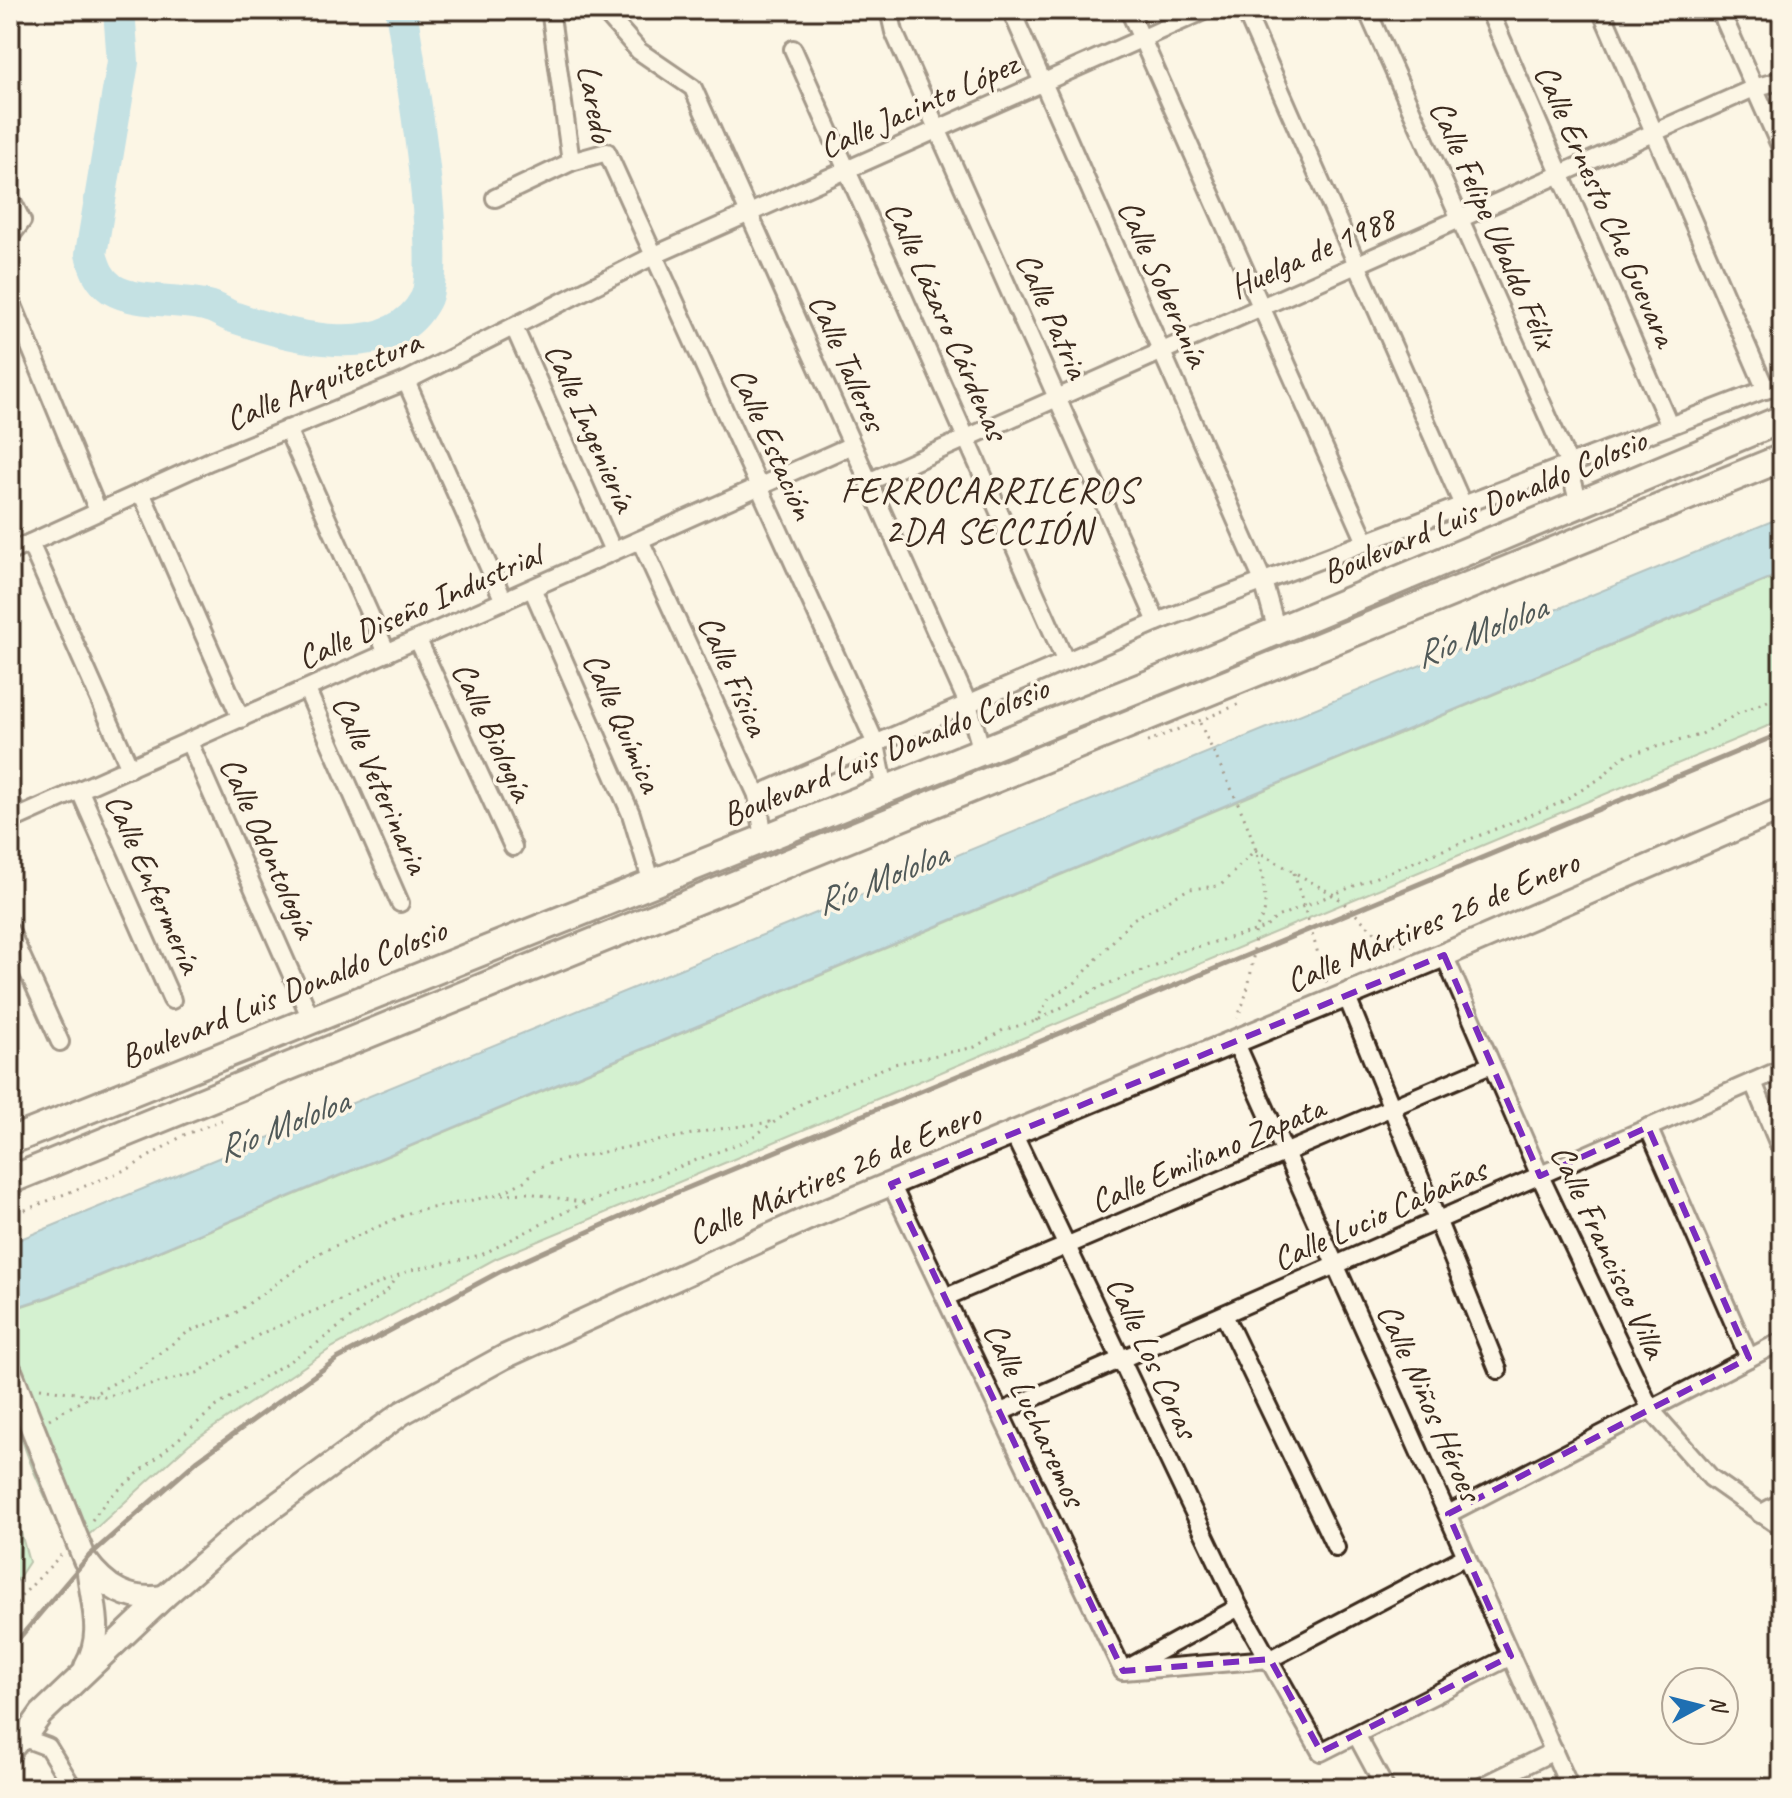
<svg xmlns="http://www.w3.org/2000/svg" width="1792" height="1798" font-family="Caveat,sans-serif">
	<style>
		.green { fill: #a4eab6; stroke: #708a6a; stroke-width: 2 }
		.water { fill: #80c7e1; stroke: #648893; stroke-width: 2 }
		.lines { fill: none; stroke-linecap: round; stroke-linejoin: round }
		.river { stroke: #80c7e1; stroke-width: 32 }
		.minor-casing { stroke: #3b2a1e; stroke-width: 22 }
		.tertiary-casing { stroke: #3b2a1e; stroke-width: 28 }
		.primary-casing { stroke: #3b2a1e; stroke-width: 32 }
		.path { stroke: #3b2a1e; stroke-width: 3; stroke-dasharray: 2 6; stroke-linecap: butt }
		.minor { stroke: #fcf5e5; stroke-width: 16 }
		.tertiary { stroke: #fcf5e5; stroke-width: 22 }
		.primary { stroke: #fcf5e5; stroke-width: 26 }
		.rail { stroke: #3b2a1e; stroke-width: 5 }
		.marked { fill: none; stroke: #7b2cbf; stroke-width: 6; stroke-dasharray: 16 10; stroke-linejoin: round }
		.labels { text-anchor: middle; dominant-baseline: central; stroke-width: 7; stroke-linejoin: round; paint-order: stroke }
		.street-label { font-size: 34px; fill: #3b2a1e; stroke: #fcf5e5 }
		.neighbourhood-label { font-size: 36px; letter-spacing: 2px; fill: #3b2a1e; stroke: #fcf5e5 }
		.water-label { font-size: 36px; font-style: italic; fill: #505958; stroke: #fcf5e5 }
	</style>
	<rect width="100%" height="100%" fill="#fcf5e5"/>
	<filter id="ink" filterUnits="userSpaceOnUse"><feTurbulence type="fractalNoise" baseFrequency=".0125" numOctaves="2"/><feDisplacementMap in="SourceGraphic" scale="16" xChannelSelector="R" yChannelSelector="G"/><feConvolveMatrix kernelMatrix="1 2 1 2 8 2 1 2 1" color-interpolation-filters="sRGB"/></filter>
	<g filter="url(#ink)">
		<!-- green -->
		<g class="green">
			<path d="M1782,574v146l-1287,539 -162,88 -144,97 -117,106c-26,-49 -54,-105 -62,-160 -4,-25 0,-54 0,-80l40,-13z"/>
			<polygon points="10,1493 29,1562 10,1591"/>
		</g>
		<!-- water -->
		<polygon class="water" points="1782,517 1782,573 50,1296 10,1309 11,1243"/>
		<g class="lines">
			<!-- river -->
			<path class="river" d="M119,10l4,52 -32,192c4,14 8,26 21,35 24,15 70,9 96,17 10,2 18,9 28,12 55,19 155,46 189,-18 19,-35 -16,-241 -24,-290"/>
			<defs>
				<g id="minor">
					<polyline points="554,10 551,16 571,162 607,152 876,744 885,790"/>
					<polyline points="603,10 639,51 693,88 968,704 982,751"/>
					<polyline points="889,10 894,32 1157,622"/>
					<polyline points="1011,10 1263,581 1277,631"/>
					<polyline points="1129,10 1366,542"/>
					<polyline points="1245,10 1462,503"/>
					<polyline points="1367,10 1568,462 1579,505"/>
					<polyline points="1489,10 1669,424"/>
					<polyline points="1601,10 1766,390"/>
					<polyline points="1720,10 1782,150"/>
					<polyline points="793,49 1065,660"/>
					<polyline points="10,197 22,221 10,237"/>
					<polyline points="495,198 571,162"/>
					<polyline points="10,298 98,511"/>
					<polyline points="514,327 613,551"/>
					<polyline points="406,381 504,601"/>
					<polyline points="287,429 387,653"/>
					<polyline points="868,482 1754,88 1782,80"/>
					<polyline points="141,492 241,719"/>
					<polyline points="640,540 757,795 764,838"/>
					<polyline points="30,543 130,768"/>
					<polyline points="10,552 210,461 406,381 655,255 1206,10"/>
					<polyline points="532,588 631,814 652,883"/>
					<polyline points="418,640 513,847"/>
					<polyline points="307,690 400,903"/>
					<polyline points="189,742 312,1021"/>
					<polyline points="80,791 172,1000"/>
					<polyline points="757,795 1157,622 1782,383"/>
					<polyline points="10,800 18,817"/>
					<polyline points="10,821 852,445"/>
					<polyline points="10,931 60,1042"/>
					<polyline points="1444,955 1540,1176 1651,1410 1711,1478 1782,1528"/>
					<polyline points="1346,995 1498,1370"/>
					<polyline points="1235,1041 1570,1788"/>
					<polyline points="1753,1082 1782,1152"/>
					<polyline points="1648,1127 1749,1358"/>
					<polyline points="1013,1133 1239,1607 1321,1752 1511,1656"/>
					<polyline points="891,1184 1123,1671"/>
					<polyline points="946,1297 1491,1065"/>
					<polyline points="1224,1315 1336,1548"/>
					<polyline points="1001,1412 1782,1069"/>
					<polyline points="1448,1514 1782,1341"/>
					<polyline points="1760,1514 1782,1502"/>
					<polyline points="1128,1668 1239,1607"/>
					<polyline points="1123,1671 1270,1659 1466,1556"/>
					<polyline points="1357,1736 1385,1788"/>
					<polyline points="10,1755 24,1738 48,1747 73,1788"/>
					<polyline points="1479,1788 1554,1751"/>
				</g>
				<g id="tertiary">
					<path d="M10,1371l75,189c21,28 43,42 79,37"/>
					<path d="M86,1667c20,-35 5,-65 2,-103"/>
					<polyline points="10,1729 24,1738 41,1714 164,1597 238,1533 402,1413 504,1357 813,1216 1444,955 1782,809"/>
				</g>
				<g id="primary">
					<polyline points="10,1141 1179,672 1782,419"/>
					<polyline points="10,1180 1782,458"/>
				</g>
			</defs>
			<!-- minor casing -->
			<use href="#minor" class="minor-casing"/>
			<!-- tertiary casing -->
			<use href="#tertiary" class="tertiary-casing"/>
			<!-- primary casing -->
			<use href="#primary" class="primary-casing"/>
			<!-- path -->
			<g class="path">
				<path d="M1200,723c25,57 65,120 65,183 0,11 -9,18 -10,29 -2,28 -5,56 -18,83"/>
				<polyline points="1147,742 1240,704"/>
				<polyline points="1294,873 1327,984"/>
				<polyline points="1036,1021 1049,998 1076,982 1133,919 1189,889 1220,886 1255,850 1336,896 1381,938 1409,948"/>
				<polyline points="502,1194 529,1193 586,1203"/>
				<polyline points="10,1216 130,1168 184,1135 222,1120"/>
				<polyline points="40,1388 104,1397 197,1373 262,1333 411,1270 481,1255 571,1209 748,1140 801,1104 847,1083 894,1064 975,1047 1003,1030 1036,1021 1102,986 1164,963 1175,953 1265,928 1277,917 1560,803 1601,778 1623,756 1700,735 1739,713 1782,695"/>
				<polyline points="49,1419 134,1372 188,1332 234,1314 319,1253 411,1212 498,1195 526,1180 537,1168 554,1162 712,1130 771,1122"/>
				<polyline points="92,1520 107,1500 217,1406 312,1347 387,1291 394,1280"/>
				<polyline points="10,1608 61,1555"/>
			</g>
			<!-- minor -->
			<use href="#minor" class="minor"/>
			<!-- tertiary -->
			<use href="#tertiary" class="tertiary"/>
			<!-- primary -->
			<use href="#primary" class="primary"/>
			<!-- rail -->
			<polyline class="rail" points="10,1649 89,1556 198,1460 337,1359 501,1271 661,1199 1782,733"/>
		</g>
	</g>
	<!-- marked area -->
	<path d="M0 0H1792V1798H0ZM1444,955l96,221 108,-49 101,231 -301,156 63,142 -190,96 -51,-93 -147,12 -232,-487z" fill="#fcf5e5" fill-opacity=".55" fill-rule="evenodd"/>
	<path class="marked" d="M1444,955l96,221 108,-49 101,231 -301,156 63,142 -190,96 -51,-93 -147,12 -232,-487z"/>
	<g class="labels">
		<!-- street labels -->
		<g class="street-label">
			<text transform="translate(596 103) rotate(79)">Laredo</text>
			<text transform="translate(918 105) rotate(-24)">Calle Jacinto López</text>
			<text transform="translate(1606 205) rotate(66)">Calle Ernesto Che Guevara</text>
			<text transform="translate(1494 224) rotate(66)">Calle Felipe Ubaldo Félix</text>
			<text transform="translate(1312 252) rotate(-24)">Huelga de 1988</text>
			<text transform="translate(1164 283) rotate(66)">Calle Soberanía</text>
			<text transform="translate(1053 315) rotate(66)">Calle Patria</text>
			<text transform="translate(947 320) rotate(66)">Calle Lázaro Cárdenas</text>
			<text transform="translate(848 362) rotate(66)">Calle Talleres</text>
			<text transform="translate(323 380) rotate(-23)">Calle Arquitectura</text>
			<text transform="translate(591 427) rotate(66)">Calle Ingeniería</text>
			<text transform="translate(773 443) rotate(66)">Calle Estación</text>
			<text transform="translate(1484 506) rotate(-23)">Boulevard Luis Donaldo Colosio</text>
			<text transform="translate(419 606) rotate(-24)">Calle Diseño Industrial</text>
			<text transform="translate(734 675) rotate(66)">Calle Física</text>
			<text transform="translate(623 722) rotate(66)">Calle Química</text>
			<text transform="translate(493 731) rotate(65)">Calle Biología</text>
			<text transform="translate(885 751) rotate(-22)">Boulevard Luis Donaldo Colosio</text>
			<text transform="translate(381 784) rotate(66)">Calle Veterinaria</text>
			<text transform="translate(269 847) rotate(66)">Calle Odontología</text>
			<text transform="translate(154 883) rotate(66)">Calle Enfermería</text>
			<text transform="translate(1432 921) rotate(-23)">Calle Mártires 26 de Enero</text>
			<text transform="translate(283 993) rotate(-22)">Boulevard Luis Donaldo Colosio</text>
			<text transform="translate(1207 1154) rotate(-23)">Calle Emiliano Zapata</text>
			<text transform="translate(834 1173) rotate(-23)">Calle Mártires 26 de Enero</text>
			<text transform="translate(1379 1214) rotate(-24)">Calle Lucio Cabañas</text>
			<text transform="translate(1609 1251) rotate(65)">Calle Francisco Villa</text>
			<text transform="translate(1153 1357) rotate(65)">Calle Los Coras</text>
			<text transform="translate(1430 1402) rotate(66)">Calle Niños Héroes</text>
			<text transform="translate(1035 1414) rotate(65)">Calle Lucharemos</text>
		</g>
		<!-- neighbourhood labels -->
		<g class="neighbourhood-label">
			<text x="989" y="490">FERROCARRILEROS<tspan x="989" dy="41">2DA SECCIÓN</tspan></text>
		</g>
		<!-- water labels -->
		<g class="water-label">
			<text transform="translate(1480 631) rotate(-22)">Río Mololoa</text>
			<text transform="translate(881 878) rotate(-22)">Río Mololoa</text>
			<text transform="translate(282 1125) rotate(-22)">Río Mololoa</text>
		</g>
	</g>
	<!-- margin -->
	<rect width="1792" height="1798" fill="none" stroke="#fcf5e5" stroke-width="40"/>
	<rect x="20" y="20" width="1752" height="1758" fill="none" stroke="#3b2a1e" stroke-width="3" filter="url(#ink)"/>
	<!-- north arrow -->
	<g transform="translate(1700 1706) rotate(83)"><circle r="38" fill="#fcf5e5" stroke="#afa495" stroke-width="2"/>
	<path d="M0-6L14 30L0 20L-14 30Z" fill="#1f6fb2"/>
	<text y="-12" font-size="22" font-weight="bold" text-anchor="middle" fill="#3b2a1e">N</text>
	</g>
</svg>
